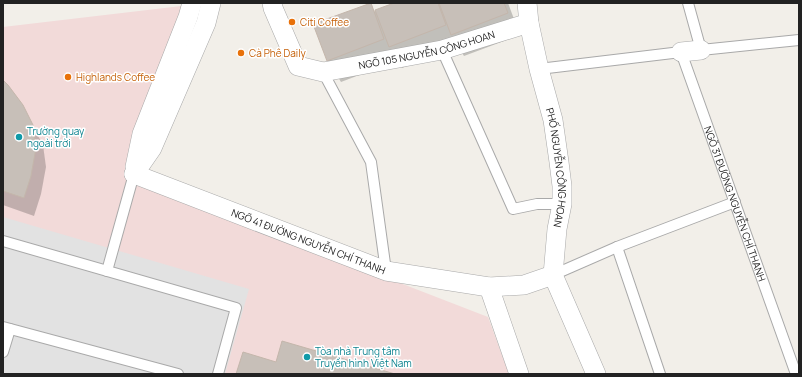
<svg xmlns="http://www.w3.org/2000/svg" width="802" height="377" font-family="Manrope,sans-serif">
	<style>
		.commercial { fill: #f2dad9 }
		.parking { fill: #e2e2e2 }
		.shadow { fill: #0003 }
		.building { fill: #c7bfb8; stroke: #c4b6ab }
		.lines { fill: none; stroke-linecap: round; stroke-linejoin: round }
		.lane-casing { stroke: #a9a9a9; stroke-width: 12 }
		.street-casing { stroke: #a9a9a9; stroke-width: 20 }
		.lane { stroke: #fff; stroke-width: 10 }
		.street { stroke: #fff; stroke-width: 19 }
		.food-dot { fill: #e8710a; stroke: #fff; stroke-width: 1.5 }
		.culture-dot { fill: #0f9aa8; stroke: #fff; stroke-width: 1.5 }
		.labels { text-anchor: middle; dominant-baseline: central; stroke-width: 3; stroke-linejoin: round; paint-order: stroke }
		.food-label { font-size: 10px; fill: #c56008; stroke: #fff; text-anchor: start }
		.street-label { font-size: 10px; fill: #222; stroke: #fff }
		.culture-label { font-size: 10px; fill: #0d838f; stroke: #fff; text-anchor: start }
	</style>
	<rect width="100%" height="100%" fill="#f2efe9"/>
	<!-- commercial -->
	<polygon class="commercial" points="207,3 139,182 488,317 509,374 3,374 3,27"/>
	<!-- parking -->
	<polygon class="parking" points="3,217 249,289 225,374 3,374"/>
	<!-- shadow -->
	<g class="shadow">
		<polygon points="397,3 508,3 520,35 464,56 458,47 402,68 395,55 396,61 341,82 328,61 315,25 370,4 375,12"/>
		<polygon points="3,82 22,106 43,145 46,167 41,194 34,216 3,205"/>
	</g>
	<!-- building -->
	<g class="building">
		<polygon points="371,3 384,39 327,61 313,24"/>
		<polygon points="394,3 438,3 446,25 389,47 375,10"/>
		<polygon points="439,3 504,3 508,13 451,35"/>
		<polygon points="3,80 8,85 23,105 33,125 36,148 31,176 24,198 3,191"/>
		<polygon points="282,341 395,374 236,374 243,352 276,362"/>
	</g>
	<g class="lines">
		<defs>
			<g id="lane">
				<polyline points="688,3 701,50 799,40"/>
				<polyline points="442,50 513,209 537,204 562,204"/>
				<path id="s1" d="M539,69l142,-17 115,322"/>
				<polyline points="323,72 371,162 386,271"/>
				<polyline points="3,241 236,308 218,374"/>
				<polyline points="617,247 660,374"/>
				<polyline points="107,271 134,174"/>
				<polyline points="553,275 617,247 735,202"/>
				<polyline points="3,327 178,374"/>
				<polyline points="3,352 10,329"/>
			</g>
			<g id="street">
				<path id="s2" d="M272,3l1,5 25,58 25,6 119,-22 87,-27"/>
				<path id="s3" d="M527,3l2,20 10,46 14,51 6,42 3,24v18l-5,25 -4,46 43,99"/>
				<polyline points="681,52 701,50"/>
				<polyline points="135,167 142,134 188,17 192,3"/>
				<path id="s4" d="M134,174l252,97 103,16 35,-2 29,-10"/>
				<polyline points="134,174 152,148 206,23 211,3"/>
				<polyline points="489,287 519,374"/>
			</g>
		</defs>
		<!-- lane casing -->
		<use href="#lane" class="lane-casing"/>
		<!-- street casing -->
		<use href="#street" class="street-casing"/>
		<!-- lane -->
		<use href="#lane" class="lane"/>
		<!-- street -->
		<use href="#street" class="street"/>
	</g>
	<!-- markers -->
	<g class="food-dot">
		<circle cx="292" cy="22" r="4"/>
		<circle cx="241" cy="53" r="4"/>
		<circle cx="68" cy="77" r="4"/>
	</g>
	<g class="culture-dot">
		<circle cx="19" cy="137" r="4"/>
		<circle cx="307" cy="357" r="4"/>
	</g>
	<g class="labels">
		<!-- food labels -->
		<g class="food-label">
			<text x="300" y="22">Citi Coffee</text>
			<text x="249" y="53">Cà Phê Daily</text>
			<text x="76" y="77">Highlands Coffee</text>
		</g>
		<!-- street labels -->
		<g class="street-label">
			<text stroke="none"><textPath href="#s2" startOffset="200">NGÕ 105 NGUYỄN CÔNG HOAN</textPath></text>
			<text stroke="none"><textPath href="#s3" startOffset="168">PHỐ NGUYỄN CÔNG HOAN</textPath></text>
			<text stroke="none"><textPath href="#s1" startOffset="304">NGÕ 31 ĐƯỜNG NGUYỄN CHÍ THANH</textPath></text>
			<text stroke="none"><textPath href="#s4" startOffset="187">NGÕ 41 ĐƯỜNG NGUYỄN CHÍ THANH</textPath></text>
		</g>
		<!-- culture labels -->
		<g class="culture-label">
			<text x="27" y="131">Trường quay<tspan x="27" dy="12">ngoài trời</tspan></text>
			<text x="315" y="351">Tòa nhà Trung tâm<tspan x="315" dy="12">Truyền hình Việt Nam</tspan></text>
		</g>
	</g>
	<!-- border -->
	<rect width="802" height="377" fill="none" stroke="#222222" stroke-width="8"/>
</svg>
